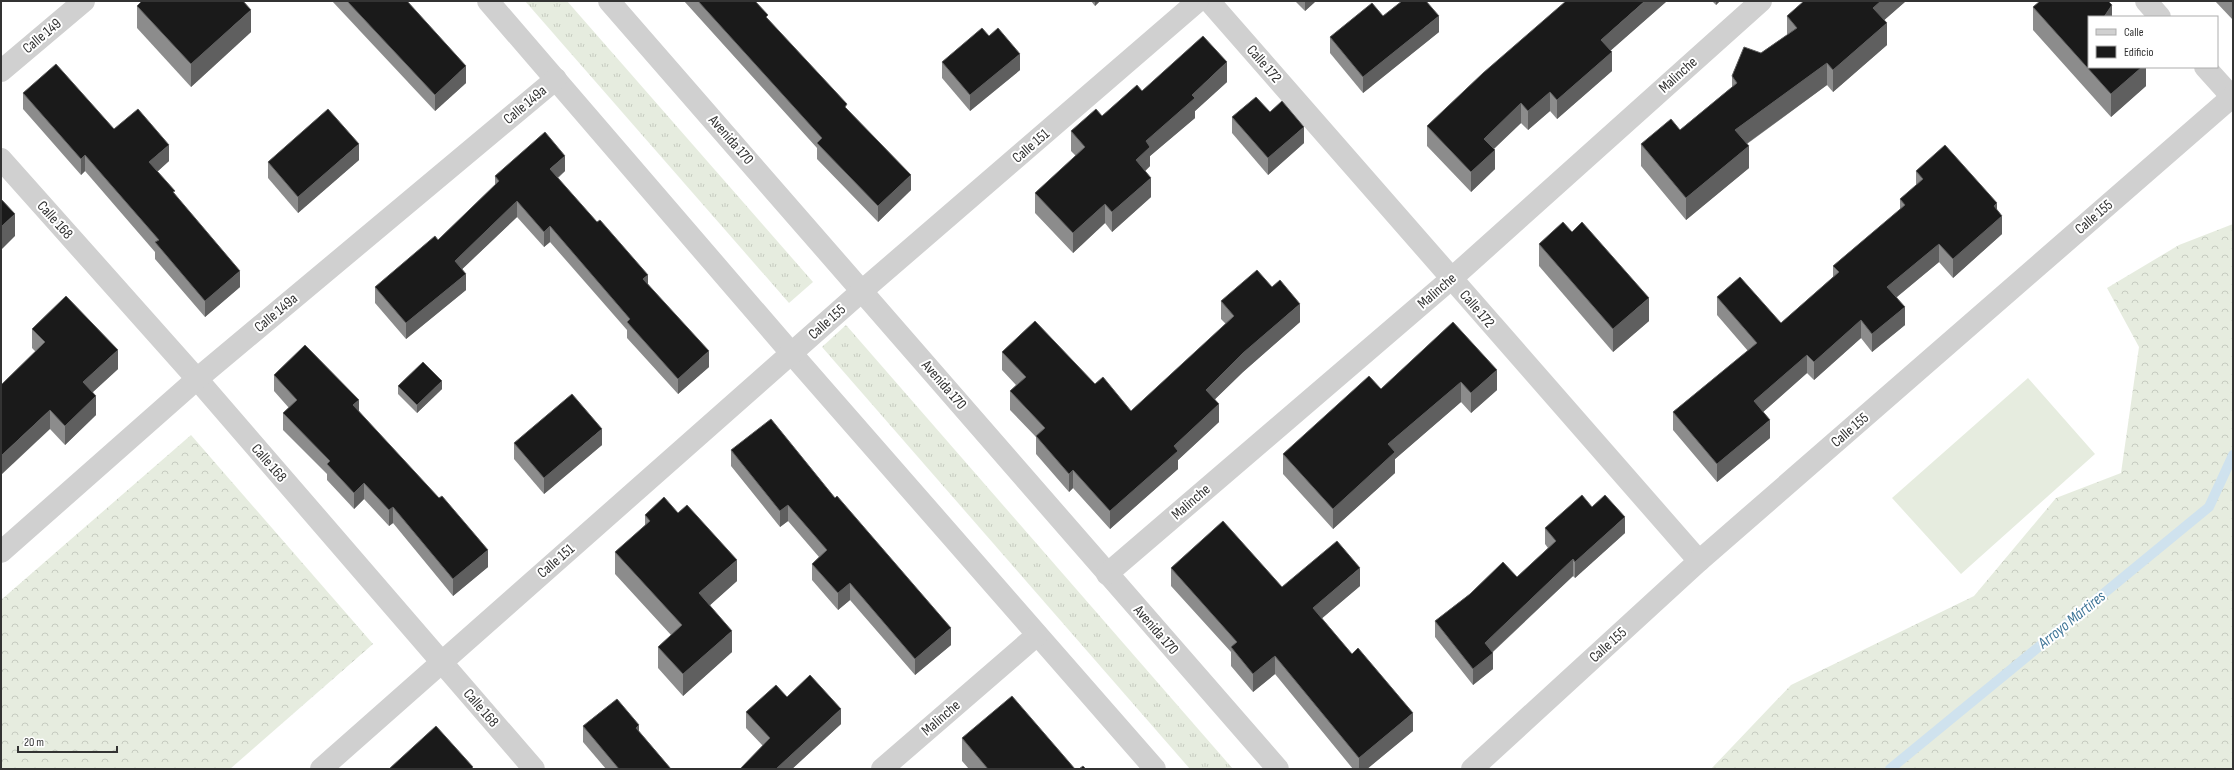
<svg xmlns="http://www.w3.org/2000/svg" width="2234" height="770" font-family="'Sofia Sans Condensed',sans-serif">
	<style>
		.grass { fill: url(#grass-tufts) }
		.forest { fill: url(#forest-crowns) }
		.pitch { fill: #e6ecdf }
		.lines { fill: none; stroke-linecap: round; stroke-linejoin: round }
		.stream { stroke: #cfe2ee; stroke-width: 10 }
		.minor { stroke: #d0d0d0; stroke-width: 22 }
		.wall { fill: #8c8c8c }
		.shaded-wall { fill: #5f5f5f }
		.building { fill: #1a1a1a; stroke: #5f5f5f }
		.labels { text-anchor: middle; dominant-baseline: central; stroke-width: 4; stroke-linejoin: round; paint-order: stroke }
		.street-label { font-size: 15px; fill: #333; stroke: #fff }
		.water-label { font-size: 16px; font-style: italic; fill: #3f7597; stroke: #fff }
	</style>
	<defs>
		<pattern id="grass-tufts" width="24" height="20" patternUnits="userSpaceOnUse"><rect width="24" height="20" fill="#e6ecdf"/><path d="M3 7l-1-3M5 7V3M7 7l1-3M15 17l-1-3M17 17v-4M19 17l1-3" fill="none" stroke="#c6cbc0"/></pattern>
		<pattern id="forest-crowns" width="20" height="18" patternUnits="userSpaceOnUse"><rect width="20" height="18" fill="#e6ecdf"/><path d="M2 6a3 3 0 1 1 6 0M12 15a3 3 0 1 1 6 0" fill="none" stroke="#c6cbc0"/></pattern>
	</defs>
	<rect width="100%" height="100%" fill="#fff"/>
	<!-- grass -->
	<g class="grass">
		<polygon points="525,1 567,1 813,282 789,303"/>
		<polygon points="846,325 1233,769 1190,769 822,347"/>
	</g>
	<!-- forest -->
	<g class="forest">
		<polygon points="2233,224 2233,769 1711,769 1791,685 1974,596 2056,498 2121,473 2139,347 2107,288 2179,245"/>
		<polygon points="191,435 373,644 230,769 1,769 1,600"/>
	</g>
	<!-- pitch -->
	<polygon class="pitch" points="2028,378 2095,454 1961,574 1892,498"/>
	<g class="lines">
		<!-- stream -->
		<polyline class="stream" points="1890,769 2209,507 2233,455"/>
		<!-- minor -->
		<g class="minor">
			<polyline points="488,1 792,354 1155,769"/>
			<polyline points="609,1 1278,769"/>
			<polyline points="1209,1 1699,561"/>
			<polyline points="2146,1 2160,17"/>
			<polyline points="2205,67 2232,97"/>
			<polyline points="1,71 84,1"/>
			<polyline points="1,159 197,379 534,769"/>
			<polyline points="1,552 197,379 556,79"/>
			<polyline points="1107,574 1451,279 1761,1"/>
			<polyline points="321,769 863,290 1198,1"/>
			<polyline points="882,769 1037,635"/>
			<polyline points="1472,769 1699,561 2233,96"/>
		</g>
	</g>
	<!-- wall -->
	<g class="wall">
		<polygon points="332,1 407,1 466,83 435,111"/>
		<polygon points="684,1 755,1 768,19 847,109 911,190 878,222 817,159 817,148"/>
		<polygon points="1091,1 1100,1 1095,6"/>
		<polygon points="1295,1 1316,1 1305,11"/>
		<polygon points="1667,1 1610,51 1612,71 1557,119 1550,111 1528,130 1521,123 1494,149 1495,169 1471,192 1427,146 1427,126"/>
		<polygon points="1712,1 1720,1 1716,5"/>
		<polygon points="1804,1 1906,1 1884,20 1887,45 1833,92 1827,85 1747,144 1749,168 1686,220 1641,166 1641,144 1680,130 1732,87 1732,76 1761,53 1787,35 1787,16"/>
		<polygon points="2215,1 2233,1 2233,20"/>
		<polygon points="137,6 251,32 191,87 137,28"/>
		<polygon points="2033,7 2112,17 2089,17 2146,67 2146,86 2111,117 2033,30"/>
		<polygon points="1383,16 1439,32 1363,93 1330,53 1330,37"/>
		<polygon points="989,36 1020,70 970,111 942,78 942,62"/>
		<polygon points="1227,82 1195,111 1195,118 1150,156 1150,166 1145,171 1151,197 1112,232 1105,223 1073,253 1035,213 1035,193 1076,156 1071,151 1071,131 1102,116 1142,91"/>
		<polygon points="23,93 114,129 169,161 157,172 175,194 240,287 205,317 155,259 155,252 85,171 81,175 23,109"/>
		<polygon points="1270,112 1304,143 1268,175 1232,133 1232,117"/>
		<polygon points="359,160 298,213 268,178 268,162"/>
		<polygon points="565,171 558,178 648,284 709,367 678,394 627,338 627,330 550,242 544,247 517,217 462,269 466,290 406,339 375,303 375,287 438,240 495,186 495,176"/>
		<polygon points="1916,171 1997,210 2002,234 1953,278 1939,262 1897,297 1905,325 1872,352 1861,338 1814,380 1807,373 1763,412 1770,438 1717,482 1673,430 1673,412 1748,351 1717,315 1717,297 1781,323 1833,277 1833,266 1900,210 1900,199 1916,186"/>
		<polygon points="1539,244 1649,321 1613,352 1539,266"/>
		<polygon points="1221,301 1300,322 1243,372 1215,399 1219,422 1178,460 1178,469 1110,529 1073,488 1069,492 1036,454 1036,437 1010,410 1010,391 1016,385 1002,370 1002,352 1095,384 1131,411 1226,324 1221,319"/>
		<polygon points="1453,322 1497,390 1471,413 1461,402 1395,459 1395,473 1333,529 1283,474 1283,454 1381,389"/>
		<polygon points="32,329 118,369 93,392 96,415 65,445 50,429 35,351 32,348"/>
		<polygon points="274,375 359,411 488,567 453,596 393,523 389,526 364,499 354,509 327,480 327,474 283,430 283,413 289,408 274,391"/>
		<polygon points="398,386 442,389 417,413 398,394"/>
		<polygon points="514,443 602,445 544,494 514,459"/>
		<polygon points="731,450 951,645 915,675 850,600 838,610 812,580 812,564 819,557 788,521 780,527 731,466"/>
		<polygon points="1592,507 1625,533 1575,578 1573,576 1493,652 1493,669 1473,685 1435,637 1435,621 1470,594 1517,577 1548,548 1545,544 1545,528"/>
		<polygon points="645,515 737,581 710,605 732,652 683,696 658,668 658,647 671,635 615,574 615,552 645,526"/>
		<polygon points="1171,568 1282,587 1360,586 1322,618 1413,731 1367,769 1353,769 1275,674 1253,692 1231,666 1231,652 1171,586"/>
		<polygon points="787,697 841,724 792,769 740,769 763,746 746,728 746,712"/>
		<polygon points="583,726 639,731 671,769 606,769 583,742"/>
		<polygon points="962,738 1075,769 969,769 962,761"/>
	</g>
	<!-- shaded-wall -->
	<g class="shaded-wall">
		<polygon points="1095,1 1100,1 1095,6"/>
		<polygon points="1305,1 1316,1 1305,11"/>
		<polygon points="1645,1 1667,1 1601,59 1601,40"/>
		<polygon points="1716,1 1720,1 1716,5"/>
		<polygon points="1881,1 1906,1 1873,30 1873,8"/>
		<polygon points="2112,5 2112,17 2104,17"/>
		<polygon points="251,10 251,32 191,87 191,64"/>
		<polygon points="1439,16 1439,32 1363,93 1363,77"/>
		<polygon points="1887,23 1887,45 1833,92 1833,70"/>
		<polygon points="1612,52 1612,71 1557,119 1557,100"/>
		<polygon points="1020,54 1020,70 970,111 970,95"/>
		<polygon points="1227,62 1227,82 1195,111 1195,118 1150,156 1150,166 1136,180 1136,160 1146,141 1192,95"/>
		<polygon points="1827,63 1827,85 1735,152 1735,130"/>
		<polygon points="466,66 466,83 435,111 435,95"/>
		<polygon points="2142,67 2146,67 2146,86 2111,117 2111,94"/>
		<polygon points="1550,92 1550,111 1528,130 1528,111"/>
		<polygon points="1521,103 1521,123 1484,158 1484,139"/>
		<polygon points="1304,127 1304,143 1268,175 1268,158"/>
		<polygon points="359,144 359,160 298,213 298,197"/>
		<polygon points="169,145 169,161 149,179 149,162"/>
		<polygon points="1749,146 1749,168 1686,220 1686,198"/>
		<polygon points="1495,150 1495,169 1471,192 1471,172"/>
		<polygon points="85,155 85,171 81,175 81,159"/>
		<polygon points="565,156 565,171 550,184 550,169"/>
		<polygon points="911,175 911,190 878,222 878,206"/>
		<polygon points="1151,178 1151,197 1112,232 1112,212"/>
		<polygon points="517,201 517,217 455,276 455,261"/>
		<polygon points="1997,203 1997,220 2002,216 2002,234 1953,278 1953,259 1994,206"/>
		<polygon points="1105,204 1105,223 1073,253 1073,233"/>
		<polygon points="15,214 15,236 1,250 1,227"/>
		<polygon points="550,226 550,242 544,247 544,232"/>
		<polygon points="1939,244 1939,262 1887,305 1887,287"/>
		<polygon points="240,271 240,287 205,317 205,301"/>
		<polygon points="466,274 466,290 406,339 406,323"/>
		<polygon points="648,275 648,290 643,279"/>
		<polygon points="1649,298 1649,321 1613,352 1613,329"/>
		<polygon points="1300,304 1300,322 1243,372 1206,408 1206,390 1243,353"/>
		<polygon points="1905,307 1905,325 1872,352 1872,334"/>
		<polygon points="1861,320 1861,338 1814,380 1814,362"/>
		<polygon points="118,350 118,369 83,401 83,382"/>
		<polygon points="709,351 709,367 678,394 678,379"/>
		<polygon points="1807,355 1807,373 1754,420 1754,401"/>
		<polygon points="1497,370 1497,390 1471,413 1471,393"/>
		<polygon points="442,381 442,389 417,413 417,405"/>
		<polygon points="1461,382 1461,402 1395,459 1395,473 1333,529 1333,509 1388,444"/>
		<polygon points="96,396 96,415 65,445 65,426"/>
		<polygon points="359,400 359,416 353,405"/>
		<polygon points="1219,404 1219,422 1178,460 1178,469 1110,529 1110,511 1174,446"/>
		<polygon points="50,410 50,429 1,475 1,456"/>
		<polygon points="1770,420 1770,438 1717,482 1717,464"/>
		<polygon points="602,429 602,445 544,494 544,478"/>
		<polygon points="1073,470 1073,488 1069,492 1069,474"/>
		<polygon points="364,483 364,499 354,509 354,493"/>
		<polygon points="788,505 788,521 780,527 780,511"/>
		<polygon points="393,507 393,523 389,526 389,510"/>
		<polygon points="1625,517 1625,533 1575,578 1575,562"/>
		<polygon points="488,550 488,567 453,596 453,579"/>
		<polygon points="1573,559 1573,576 1488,656 1493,653 1493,669 1473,685 1473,669 1485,643"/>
		<polygon points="737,560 737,581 699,615 699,593"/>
		<polygon points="1360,568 1360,586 1313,626 1313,608"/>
		<polygon points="850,583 850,600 838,610 838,593"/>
		<polygon points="951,628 951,645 915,675 915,659"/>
		<polygon points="732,631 732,652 683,696 683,674"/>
		<polygon points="1275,656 1275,674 1253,692 1253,674"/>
		<polygon points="841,709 841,724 792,769 776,769"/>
		<polygon points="1413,713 1413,731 1367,769 1359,769 1359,758"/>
		<polygon points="639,725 639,740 636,728"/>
	</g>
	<!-- building -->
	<g class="building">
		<polygon points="142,1 243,1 251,10 191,64 137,6"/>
		<polygon points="347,1 407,1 466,66 435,95"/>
		<polygon points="698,1 755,1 768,15 766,17 847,104 845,107 911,175 878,206 817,143 822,138"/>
		<polygon points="1402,1 1426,1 1439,16 1363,77 1330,37 1372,3 1383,16"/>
		<polygon points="1566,1 1645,1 1601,40 1612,52 1557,100 1550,92 1528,111 1521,103 1484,139 1495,150 1471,172 1427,126 1483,73"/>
		<polygon points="1804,1 1881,1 1873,8 1887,23 1833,70 1827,63 1735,130 1749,146 1686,198 1641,144 1671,119 1680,130 1737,83 1732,76 1744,47 1761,53 1797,28 1787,16"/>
		<polygon points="2040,1 2108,1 2112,5 2104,17 2089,17 2089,67 2142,67 2111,94 2033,7"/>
		<polygon points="982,28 989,36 998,28 1020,54 970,95 942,62"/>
		<polygon points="1203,36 1227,62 1192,95 1195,98 1146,141 1150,147 1136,160 1151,178 1112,212 1105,204 1073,233 1035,193 1085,147 1071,131 1096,109 1102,116 1137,85 1142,91"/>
		<polygon points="56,64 114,129 138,109 169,145 149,162 175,191 173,192 240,271 205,301 155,242 159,240 85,155 81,159 23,93"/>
		<polygon points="1256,97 1270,112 1282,101 1304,127 1268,158 1232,117"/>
		<polygon points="328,109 359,144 298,197 268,162"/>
		<polygon points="545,132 565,156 550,169 597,222 600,220 648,275 643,279 709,351 678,379 627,322 630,319 550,226 544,232 517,201 455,261 466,274 406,323 375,287 435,236 438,240 499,181 495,176"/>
		<polygon points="1945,145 1997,203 1994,206 2002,216 1953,259 1939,244 1887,287 1905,307 1872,334 1861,320 1814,362 1807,355 1754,401 1770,420 1717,464 1673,412 1757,343 1717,297 1740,277 1781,323 1839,272 1833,266 1905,205 1900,199 1923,179 1916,171"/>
		<polygon points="1,199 15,214 1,227"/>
		<polygon points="1563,222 1572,232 1582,222 1649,298 1613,329 1539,244"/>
		<polygon points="1257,270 1272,287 1280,280 1300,304 1243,353 1206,390 1219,404 1174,446 1178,451 1110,511 1073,470 1069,474 1036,436 1045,428 1010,391 1026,377 1002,352 1035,321 1095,384 1103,377 1131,411 1234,316 1221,301"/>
		<polygon points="66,296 118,350 83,382 96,396 65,426 50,410 1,456 1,385 45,342 32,329"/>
		<polygon points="1453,322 1497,370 1471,393 1461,382 1388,444 1395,452 1333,509 1283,454 1369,376 1381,389"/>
		<polygon points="305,345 359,400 353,405 439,498 442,496 488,550 453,579 393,507 389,510 364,483 354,493 327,464 330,461 283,413 297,400 274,375"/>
		<polygon points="423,362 442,381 417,405 398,386"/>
		<polygon points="572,394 602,429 544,478 514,443"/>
		<polygon points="771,419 835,498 837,496 951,628 915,659 850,583 838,593 812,564 827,550 788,505 780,511 731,450"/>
		<polygon points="1582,495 1592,507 1605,495 1625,517 1575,562 1573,559 1485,643 1493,653 1473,669 1435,621 1470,594 1503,562 1517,577 1556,541 1545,528"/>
		<polygon points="664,497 678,513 687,505 737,560 699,593 732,631 683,674 658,647 682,625 615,552 650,521 645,515"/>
		<polygon points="1223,521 1282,587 1337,541 1360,568 1313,608 1352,654 1358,648 1413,713 1359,758 1275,656 1253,674 1231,647 1237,642 1171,568"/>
		<polygon points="810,675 841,709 776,769 740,769 770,738 746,712 776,685 787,697"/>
		<polygon points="1012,696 1075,769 988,769 962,738"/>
		<polygon points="617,699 639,725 636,728 671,769 619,769 583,726"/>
		<polygon points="436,726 473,767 471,769 389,769"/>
		<polygon points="1083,766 1086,769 1079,769"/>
	</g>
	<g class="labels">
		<!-- street labels -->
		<g class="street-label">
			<text transform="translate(42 36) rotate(-40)">Calle 149</text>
			<text transform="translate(1264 64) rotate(49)">Calle 172</text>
			<text transform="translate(1678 75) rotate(-42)">Malinche</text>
			<text transform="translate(525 105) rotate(-40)">Calle 149a</text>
			<text transform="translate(731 140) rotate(49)">Avenida 170</text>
			<text transform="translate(1031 146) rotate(-41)">Calle 151</text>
			<text transform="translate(2094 217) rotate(-41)">Calle 155</text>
			<text transform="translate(55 220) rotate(48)">Calle 168</text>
			<text transform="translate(1437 291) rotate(-41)">Malinche</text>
			<text transform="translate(1477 309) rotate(49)">Calle 172</text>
			<text transform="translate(276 313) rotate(-40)">Calle 149a</text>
			<text transform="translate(827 322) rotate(-42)">Calle 155</text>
			<text transform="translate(944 385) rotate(49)">Avenida 170</text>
			<text transform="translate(1850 430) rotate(-41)">Calle 155</text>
			<text transform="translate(269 463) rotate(49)">Calle 168</text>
			<text transform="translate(1191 502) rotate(-41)">Malinche</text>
			<text transform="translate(556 561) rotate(-41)">Calle 151</text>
			<text transform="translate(1156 630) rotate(49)">Avenida 170</text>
			<text transform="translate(1608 645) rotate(-42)">Calle 155</text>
			<text transform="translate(481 708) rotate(49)">Calle 168</text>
			<text transform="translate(941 718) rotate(-41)">Malinche</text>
		</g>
		<!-- water labels -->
		<g class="water-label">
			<text transform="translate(2072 620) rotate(-39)">Arroyo Mártires</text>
		</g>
	</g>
	<!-- border -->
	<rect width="2234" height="770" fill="none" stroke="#333333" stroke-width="4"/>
	<!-- legend -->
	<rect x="2088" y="16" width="130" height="52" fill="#ffffff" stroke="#adadad"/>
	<rect x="2096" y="29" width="20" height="6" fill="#d0d0d0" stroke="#adadad"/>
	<text x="2124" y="36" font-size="12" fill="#333333">Calle</text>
	<rect x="2096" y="46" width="20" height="12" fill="#1a1a1a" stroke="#adadad"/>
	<text x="2124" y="56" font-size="12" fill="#333333">Edificio</text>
	<!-- scale -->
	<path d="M18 746v6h99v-6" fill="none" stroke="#333333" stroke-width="2"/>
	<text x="24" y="746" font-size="12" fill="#333333" stroke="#ffffff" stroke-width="3" paint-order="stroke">20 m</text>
</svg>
